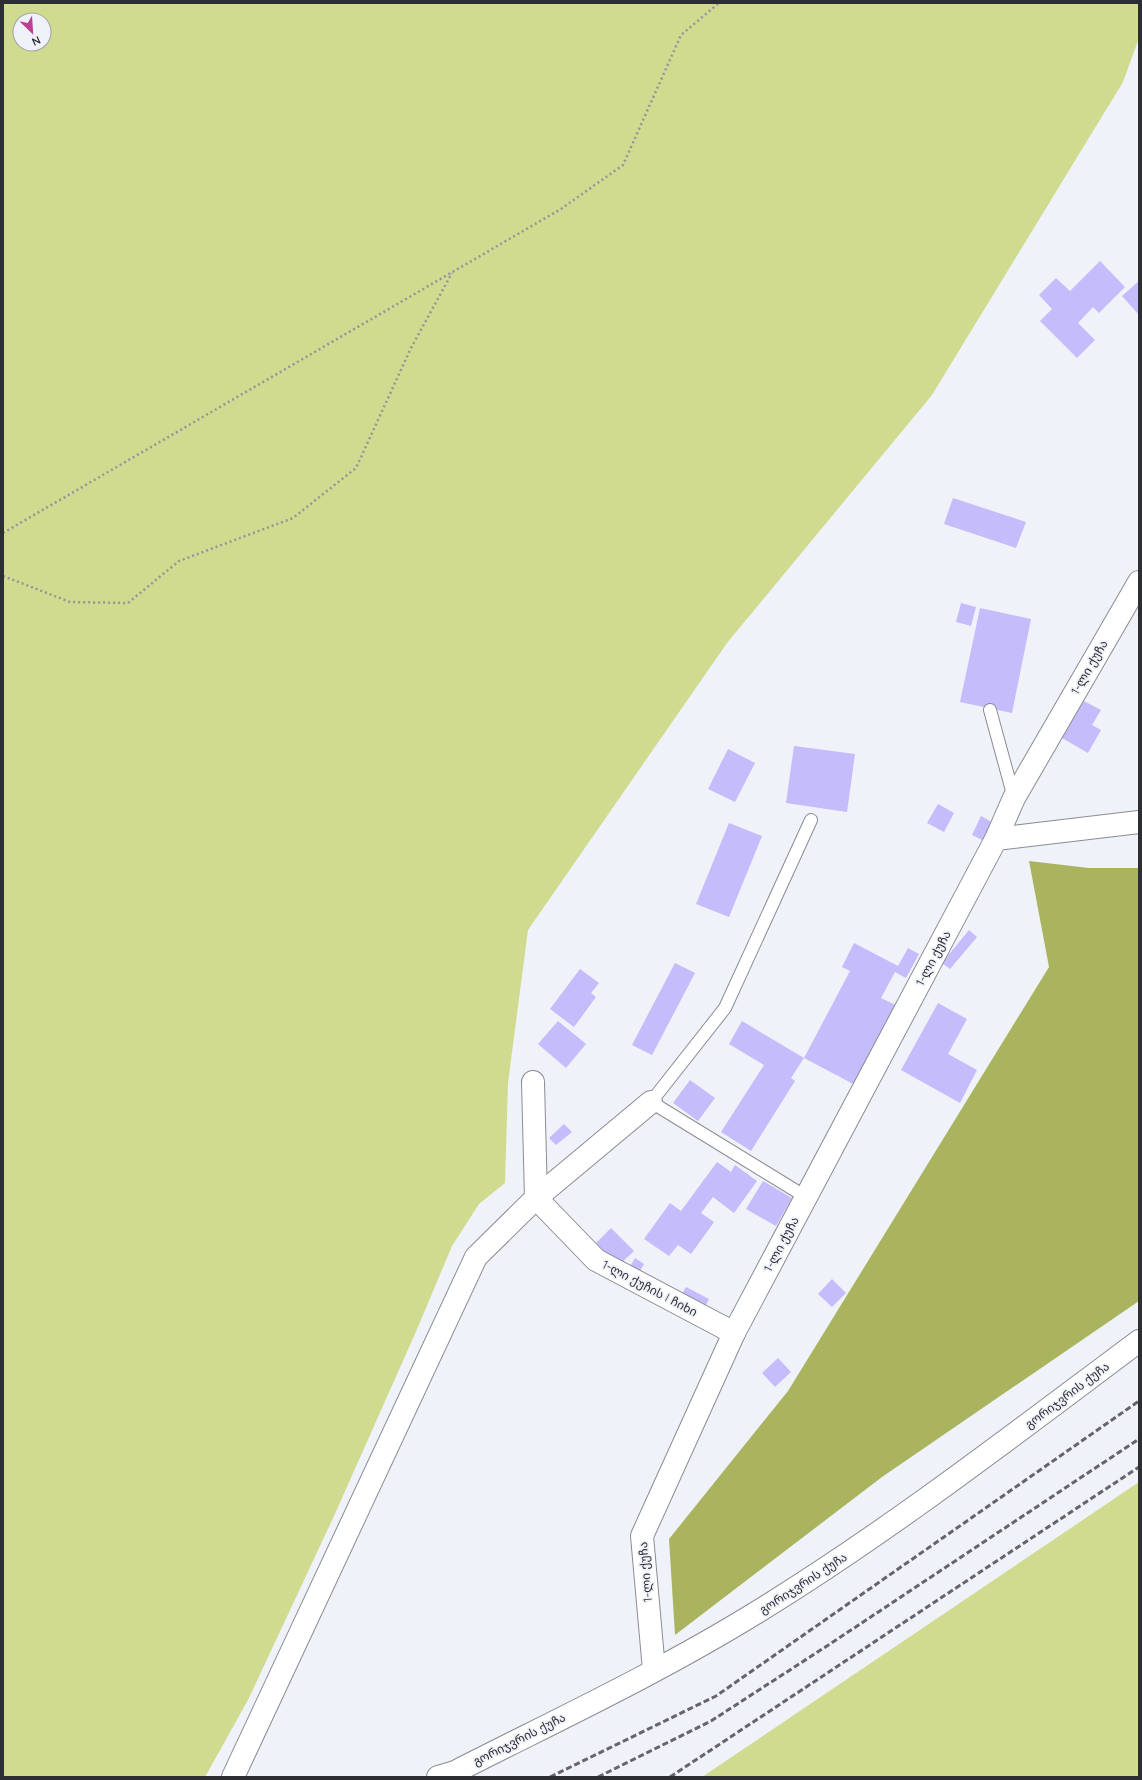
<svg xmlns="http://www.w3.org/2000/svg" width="1142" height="1780" font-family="Quicksand,'Noto Sans Georgian',sans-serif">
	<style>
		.green { fill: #d1db8f; fill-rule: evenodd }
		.forest { fill: #aab45e }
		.building { fill: #c4bcfb }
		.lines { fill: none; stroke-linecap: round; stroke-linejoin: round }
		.lane-casing { stroke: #898c92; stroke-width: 14 }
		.street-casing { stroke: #898c92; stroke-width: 24 }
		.secondary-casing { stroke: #898c92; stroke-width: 24 }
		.path { stroke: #93959a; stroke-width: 2.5; stroke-dasharray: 2 3; stroke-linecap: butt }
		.lane { stroke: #fff; stroke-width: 12 }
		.street { stroke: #fff; stroke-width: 22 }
		.secondary { stroke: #fff; stroke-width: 22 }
		.rail { stroke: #636569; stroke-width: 3; stroke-dasharray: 6 3; stroke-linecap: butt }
		.labels { text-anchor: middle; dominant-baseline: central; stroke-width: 3.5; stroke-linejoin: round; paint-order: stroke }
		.street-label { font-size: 12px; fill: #2d2e31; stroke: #eff2f9 }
	</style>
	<rect width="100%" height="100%" fill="#eff2f9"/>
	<!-- green -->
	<g class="green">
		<path d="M3,3h1136v35l-16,44 -191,313 -205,248 -199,287 -20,153 -3,100 -26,21 -27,42 -34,81 -84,189 -86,184 -43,77h-202zM20,20h24v24h-24z"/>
		<polygon points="1139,1482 1139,1777 702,1777"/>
	</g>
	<!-- forest -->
	<polygon class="forest" points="1029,861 1089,868 1139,868 1139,1301 882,1477 675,1635 669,1539 788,1391 1049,967"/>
	<!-- building -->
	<g class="building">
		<polygon points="1100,261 1125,287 1099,313 1093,307 1078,323 1095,340 1077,358 1040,321 1052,309 1039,295 1056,278 1070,291"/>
		<polygon points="1139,281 1139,315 1122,296"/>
		<polygon points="953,498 1026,522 1016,548 944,524"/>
		<polygon points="961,603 976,607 971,626 956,622"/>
		<polygon points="980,608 1031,619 1012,713 960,702"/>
		<polygon points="1076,697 1101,710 1092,725 1101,730 1088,753 1055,734"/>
		<polygon points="794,746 855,754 847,812 786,803"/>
		<polygon points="728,749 755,763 735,802 708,789"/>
		<polygon points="938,804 954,813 944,832 927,823"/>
		<polygon points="981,816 995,824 986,842 972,835"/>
		<polygon points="729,823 762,836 729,917 696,904"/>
		<polygon points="969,930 977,937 950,969 942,963"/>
		<polygon points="854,943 898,966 908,948 919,954 906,978 895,972 881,998 902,1008 859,1087 804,1058 791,1078 795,1081 751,1151 721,1132 764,1065 729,1044 742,1021 804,1058 850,971 842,967"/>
		<polygon points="675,963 695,973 652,1055 632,1045"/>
		<polygon points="580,969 599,983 591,993 596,997 574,1027 550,1009"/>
		<polygon points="938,1003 967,1019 948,1054 977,1070 960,1103 901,1070"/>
		<polygon points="558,1021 586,1044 566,1068 538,1044"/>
		<polygon points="690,1080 715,1098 698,1121 673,1103"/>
		<polygon points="564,1124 572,1132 556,1145 549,1138"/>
		<polygon points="717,1162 731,1172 735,1165 757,1181 734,1213 713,1197 701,1213 714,1222 691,1254 678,1245 669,1256 644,1239 670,1203 681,1211"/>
		<polygon points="763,1181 792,1198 776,1226 746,1209"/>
		<polygon points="611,1228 634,1251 618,1266 596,1243"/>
		<polygon points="635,1258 644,1264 637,1276 628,1270"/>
		<polygon points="832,1279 846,1293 832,1307 818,1294"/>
		<polygon points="686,1287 709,1299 703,1311 679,1299"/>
		<polygon points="778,1358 791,1372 775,1387 762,1373"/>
	</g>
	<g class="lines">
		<defs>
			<g id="lane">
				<polyline points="990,710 1014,798"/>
				<polyline points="806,1197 651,1102 725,1008 811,820"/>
			</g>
			<g id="street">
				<polyline points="996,839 1014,798 1139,582"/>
				<polyline points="533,1082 536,1198 596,1260 734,1333"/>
				<polyline points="654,1670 642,1536 734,1333 996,839 1139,822"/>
				<polyline points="233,1777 476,1257 536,1198 651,1102"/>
			</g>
			<path id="secondary" d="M438,1777l17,-5c100,-51 203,-99 299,-158 134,-82 259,-179 385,-273"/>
		</defs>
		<!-- lane casing -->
		<use href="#lane" class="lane-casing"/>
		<!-- street casing -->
		<use href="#street" class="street-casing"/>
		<!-- secondary casing -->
		<use href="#secondary" class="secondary-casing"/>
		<!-- path -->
		<g class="path">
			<polyline points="3,533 561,209 623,165 681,35 719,3"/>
			<polyline points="3,576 70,602 128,603 179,561 293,518 356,468 411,348 452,273"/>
		</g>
		<!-- lane -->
		<use href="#lane" class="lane"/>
		<!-- street -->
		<use href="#street" class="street"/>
		<!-- secondary -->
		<use href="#secondary" class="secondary"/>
		<!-- rail -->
		<g class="rail">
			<polyline points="550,1777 716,1696 1139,1401"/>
			<polyline points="598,1777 711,1721 830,1644 1139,1439"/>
			<polyline points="670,1777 1139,1467"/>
		</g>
	</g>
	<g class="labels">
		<!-- street labels -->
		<g class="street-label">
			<text transform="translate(1089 667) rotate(-60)">1-ლი ქუჩა</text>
			<text transform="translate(933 958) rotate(-62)">1-ლი ქუჩა</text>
			<text transform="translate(781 1244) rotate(-62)">1-ლი ქუჩა</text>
			<text transform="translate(650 1288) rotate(28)">1-ლი ქუჩის I ჩიხი</text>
			<text transform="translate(1067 1395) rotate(-37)">გორიჯვრის ქუჩა</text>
			<text transform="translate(645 1572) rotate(-95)">1-ლი ქუჩა</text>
			<text transform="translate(803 1583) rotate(-33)">გორიჯვრის ქუჩა</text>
			<text transform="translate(519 1739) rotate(-27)">გორიჯვრის ქუჩა</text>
		</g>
	</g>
	<!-- border -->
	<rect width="1142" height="1780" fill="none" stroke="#2d2e31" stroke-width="8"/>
	<!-- north arrow -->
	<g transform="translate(32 32) rotate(155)"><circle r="19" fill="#eff2f9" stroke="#a1a4a9"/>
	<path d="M0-3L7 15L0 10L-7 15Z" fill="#bc4091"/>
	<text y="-6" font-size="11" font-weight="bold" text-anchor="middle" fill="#2d2e31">N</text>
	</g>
</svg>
